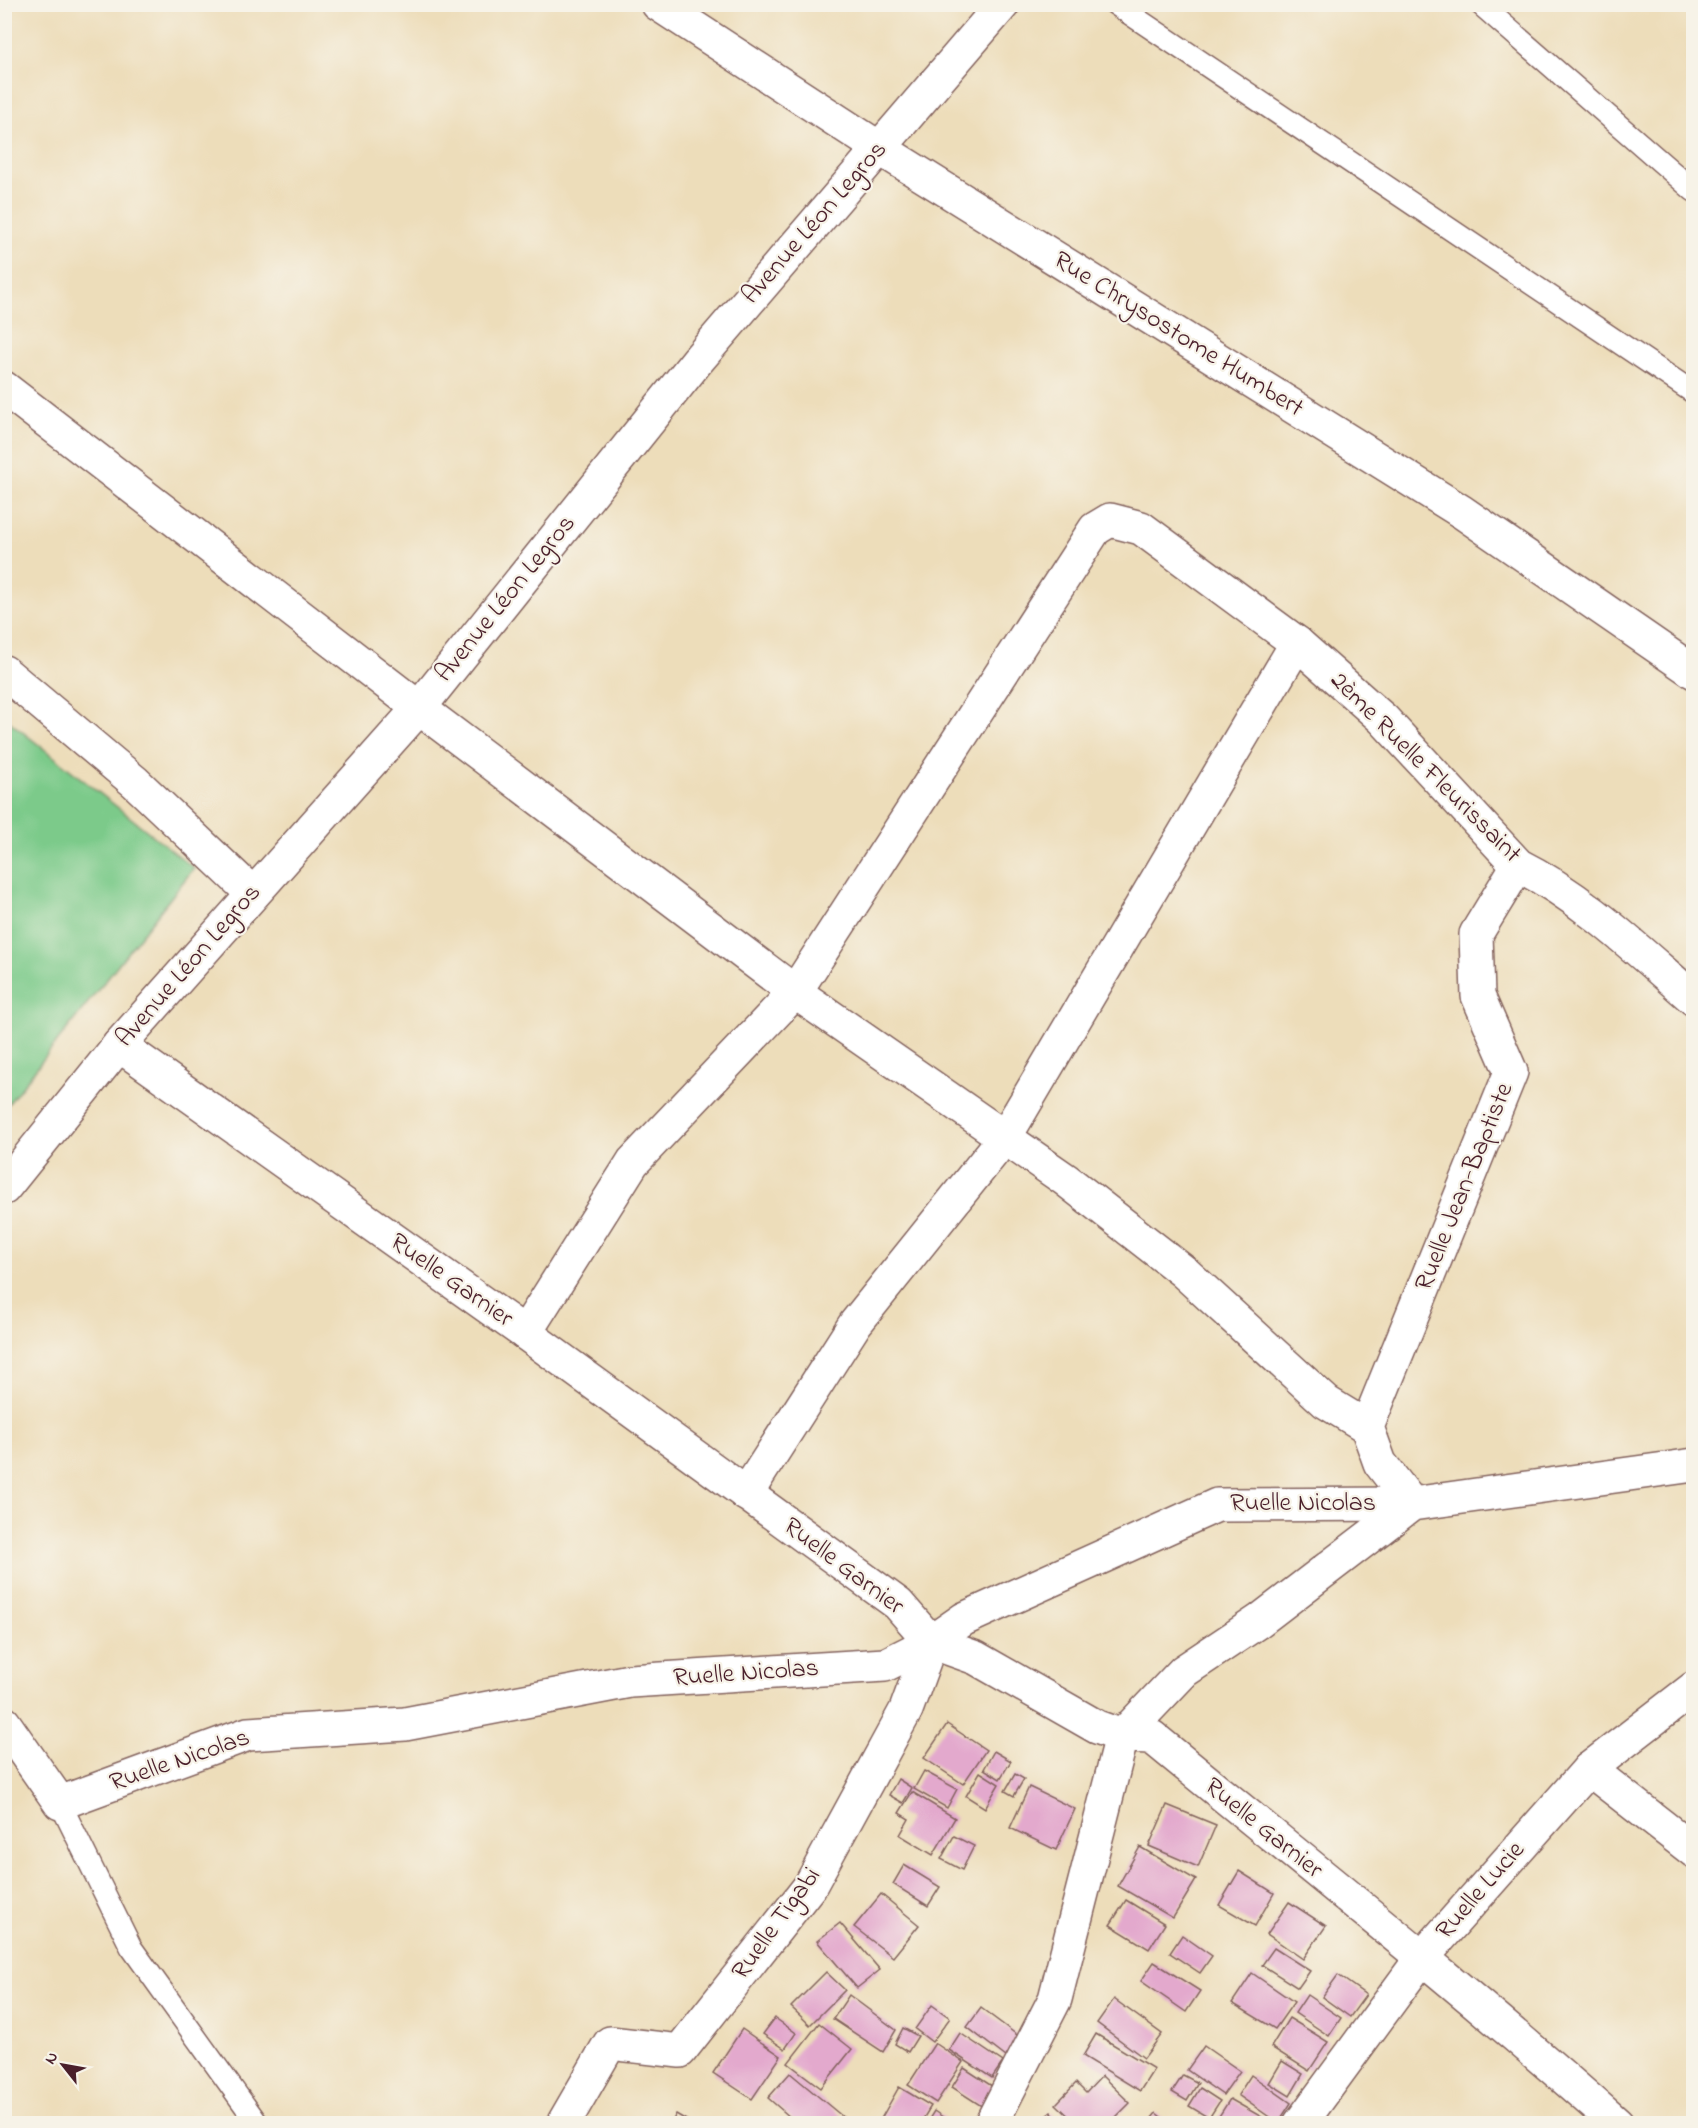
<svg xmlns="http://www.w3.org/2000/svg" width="1698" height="2128" font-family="'Indie Flower',sans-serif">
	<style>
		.green { fill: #7bca8a; stroke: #62745a; stroke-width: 1.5 }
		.building { fill: #e3a9cd }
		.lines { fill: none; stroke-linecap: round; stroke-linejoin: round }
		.lane-casing { stroke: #83625d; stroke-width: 24 }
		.street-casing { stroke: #83625d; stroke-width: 36 }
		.lane { stroke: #fff; stroke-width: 21 }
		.street { stroke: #fff; stroke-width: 33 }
		.labels { text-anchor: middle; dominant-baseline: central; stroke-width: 4.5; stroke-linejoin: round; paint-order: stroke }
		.street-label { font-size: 26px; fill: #4a1f2b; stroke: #f7f3e8 }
	</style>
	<rect width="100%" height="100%" fill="#f7f3e8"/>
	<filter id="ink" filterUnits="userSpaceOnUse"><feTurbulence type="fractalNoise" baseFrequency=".0167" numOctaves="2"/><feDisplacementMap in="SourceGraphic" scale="12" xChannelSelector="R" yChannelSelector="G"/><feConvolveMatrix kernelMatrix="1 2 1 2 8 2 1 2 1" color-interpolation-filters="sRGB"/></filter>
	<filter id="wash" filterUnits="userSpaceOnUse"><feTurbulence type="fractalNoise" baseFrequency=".008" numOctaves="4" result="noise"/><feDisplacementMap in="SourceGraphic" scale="24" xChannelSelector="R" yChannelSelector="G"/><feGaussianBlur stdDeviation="1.35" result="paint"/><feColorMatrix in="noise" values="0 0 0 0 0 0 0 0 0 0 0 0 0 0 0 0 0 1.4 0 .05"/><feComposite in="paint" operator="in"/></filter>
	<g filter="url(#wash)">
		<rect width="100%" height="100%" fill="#edddba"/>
		<!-- green -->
		<polygon class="green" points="5,718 194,868 5,1108"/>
		<g id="blocks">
			<!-- building -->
			<g class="building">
				<polygon points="947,1724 986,1750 963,1784 924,1758"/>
				<polygon points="994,1751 1011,1761 1000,1779 984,1769"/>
				<polygon points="924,1771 957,1789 947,1808 914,1789"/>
				<polygon points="980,1772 999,1784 985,1808 966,1796"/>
				<polygon points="1015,1774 1024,1779 1014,1796 1005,1791"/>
				<polygon points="898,1779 912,1788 903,1803 889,1795"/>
				<polygon points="1029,1787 1075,1809 1056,1850 1010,1828"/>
				<polygon points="912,1792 955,1818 933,1855 900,1835 909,1819 899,1813"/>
				<polygon points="1167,1805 1216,1825 1198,1867 1149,1846"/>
				<polygon points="954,1836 974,1846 962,1870 941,1859"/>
				<polygon points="1140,1847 1196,1880 1173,1918 1118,1886"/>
				<polygon points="904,1865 940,1887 928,1906 893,1884"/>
				<polygon points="1239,1871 1274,1893 1255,1926 1219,1905"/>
				<polygon points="881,1894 919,1925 893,1957 854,1927"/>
				<polygon points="1126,1900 1165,1924 1149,1949 1110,1925"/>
				<polygon points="1289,1902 1326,1926 1303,1959 1267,1934"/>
				<polygon points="840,1923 880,1970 857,1988 817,1941"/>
				<polygon points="1182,1935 1212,1956 1200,1973 1170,1953"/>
				<polygon points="1274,1948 1310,1971 1298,1988 1262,1965"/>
				<polygon points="1154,1962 1200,1991 1186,2012 1141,1981"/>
				<polygon points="826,1972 845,1990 810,2025 791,2007"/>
				<polygon points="1252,1973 1294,2002 1275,2029 1232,2003"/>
				<polygon points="1338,1975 1366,1995 1350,2017 1322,1997"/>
				<polygon points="849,1995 896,2030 883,2052 833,2019"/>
				<polygon points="1307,1995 1341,2018 1329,2036 1295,2013"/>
				<polygon points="1114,1999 1162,2034 1144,2058 1097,2023"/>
				<polygon points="932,2005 950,2018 932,2042 915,2029"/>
				<polygon points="981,2008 1021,2038 1006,2057 967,2027"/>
				<polygon points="775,2018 796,2033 785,2049 763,2034"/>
				<polygon points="1289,2018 1328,2042 1309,2071 1271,2047"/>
				<polygon points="819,2023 852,2049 821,2088 788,2063"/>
				<polygon points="903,2028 918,2036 908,2052 895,2044"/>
				<polygon points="742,2029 781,2056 752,2099 713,2073"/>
				<polygon points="960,2033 1003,2062 992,2078 949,2050"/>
				<polygon points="1096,2034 1154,2069 1140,2091 1083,2056"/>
				<polygon points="935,2043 963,2062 936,2103 908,2085"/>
				<polygon points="1204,2046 1240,2071 1223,2095 1187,2070"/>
				<polygon points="1282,2061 1303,2074 1290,2096 1269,2083"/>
				<polygon points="964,2068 995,2088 983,2107 952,2087"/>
				<polygon points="790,2073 849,2122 798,2124 768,2098"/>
				<polygon points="1183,2075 1198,2083 1187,2101 1172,2092"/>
				<polygon points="1251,2075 1291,2103 1278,2123 1238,2095"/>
				<polygon points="1102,2076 1130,2103 1109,2124 1077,2124 1056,2104 1076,2083 1086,2093"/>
				<polygon points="899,2087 931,2106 920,2124 878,2124"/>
				<polygon points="1200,2088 1220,2101 1209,2118 1189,2106"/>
				<polygon points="1230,2099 1267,2120 1265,2124 1216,2121"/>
				<polygon points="934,2111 953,2124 926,2124"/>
				<polygon points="1051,2112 1061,2124 1036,2124"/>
				<polygon points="1156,2113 1170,2124 1147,2124"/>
				<polygon points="676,2114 693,2124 671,2124"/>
			</g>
		</g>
	</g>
	<g filter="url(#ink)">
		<use href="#blocks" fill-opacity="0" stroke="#83625d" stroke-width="1.5"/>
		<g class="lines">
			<defs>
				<g id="lane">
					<polyline points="1115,4 1694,393"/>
					<polyline points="1480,4 1694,191"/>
					<polyline points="60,1803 131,1947 258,2124"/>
				</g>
				<g id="street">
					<polyline points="658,4 879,148 1462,512 1694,672"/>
					<polyline points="4,388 419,708 795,992 1066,1180 1184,1272 1326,1402 1367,1427"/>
					<polyline points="4,672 135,782 252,893"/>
					<path d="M119,1045l406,288 373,271 33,38 45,16 121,69 25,9 30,1c156,128 314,253 465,387"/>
					<polyline points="4,1188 119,1045 419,708 697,361 1003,4"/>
					<path d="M525,1333l108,-171 162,-170 300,-463 15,-9 31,8 156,115 86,76 135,146c66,33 120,86 176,134"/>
					<polyline points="746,1494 855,1324 1005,1137 1297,643"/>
					<polyline points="1412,1504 1380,1463 1367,1427 1511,1072 1478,996 1476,934 1518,865"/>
					<polyline points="4,1723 60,1803 248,1734 405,1724 630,1681 885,1665 931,1642 964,1619 1217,1505 1412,1504"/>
					<polyline points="1589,1769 1694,1851"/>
					<polyline points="563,2124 610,2043 680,2051 810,1886 906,1710 931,1642"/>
					<polyline points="991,2124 1055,1999 1122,1736 1184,1671 1259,1621 1412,1504 1694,1465"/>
					<polyline points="1300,2124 1421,1959 1589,1769 1694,1688"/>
				</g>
			</defs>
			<!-- lane casing -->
			<use href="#lane" class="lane-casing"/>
			<!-- street casing -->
			<use href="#street" class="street-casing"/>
			<!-- lane -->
			<use href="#lane" class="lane"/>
			<!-- street -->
			<use href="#street" class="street"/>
		</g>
	</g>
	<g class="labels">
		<!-- street labels -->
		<g class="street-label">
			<text transform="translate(815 223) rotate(-49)">Avenue Léon Legros</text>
			<text transform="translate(1178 335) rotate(32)">Rue Chrysostome Humbert</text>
			<text transform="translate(506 599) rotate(-51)">Avenue Léon Legros</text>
			<text transform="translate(1425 768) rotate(45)">2ème Ruelle Fleurissaint</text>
			<text transform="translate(189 966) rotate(-49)">Avenue Léon Legros</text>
			<text transform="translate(1465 1187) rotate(-68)">Ruelle Jean-Baptiste</text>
			<text transform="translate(451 1281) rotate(35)">Ruelle Garnier</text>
			<text x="1303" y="1504">Ruelle Nicolas</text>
			<text transform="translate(843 1567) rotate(37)">Ruelle Garnier</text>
			<text transform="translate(746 1674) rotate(-4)">Ruelle Nicolas</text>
			<text transform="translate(180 1761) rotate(-19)">Ruelle Nicolas</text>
			<text transform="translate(1263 1829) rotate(39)">Ruelle Garnier</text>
			<text transform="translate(1481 1891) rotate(-49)">Ruelle Lucie</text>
			<text transform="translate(777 1924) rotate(-54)">Ruelle Tigabi</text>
		</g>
	</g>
	<!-- margin -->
	<rect width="1698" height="2128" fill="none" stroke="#f7f3e8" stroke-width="24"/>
	<!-- north arrow -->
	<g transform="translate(63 2065) rotate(301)" stroke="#f7f3e8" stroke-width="4.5" paint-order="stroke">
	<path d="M0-4.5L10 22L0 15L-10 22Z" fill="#4a1f2b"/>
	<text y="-9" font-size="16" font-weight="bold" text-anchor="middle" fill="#4a1f2b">N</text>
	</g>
</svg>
